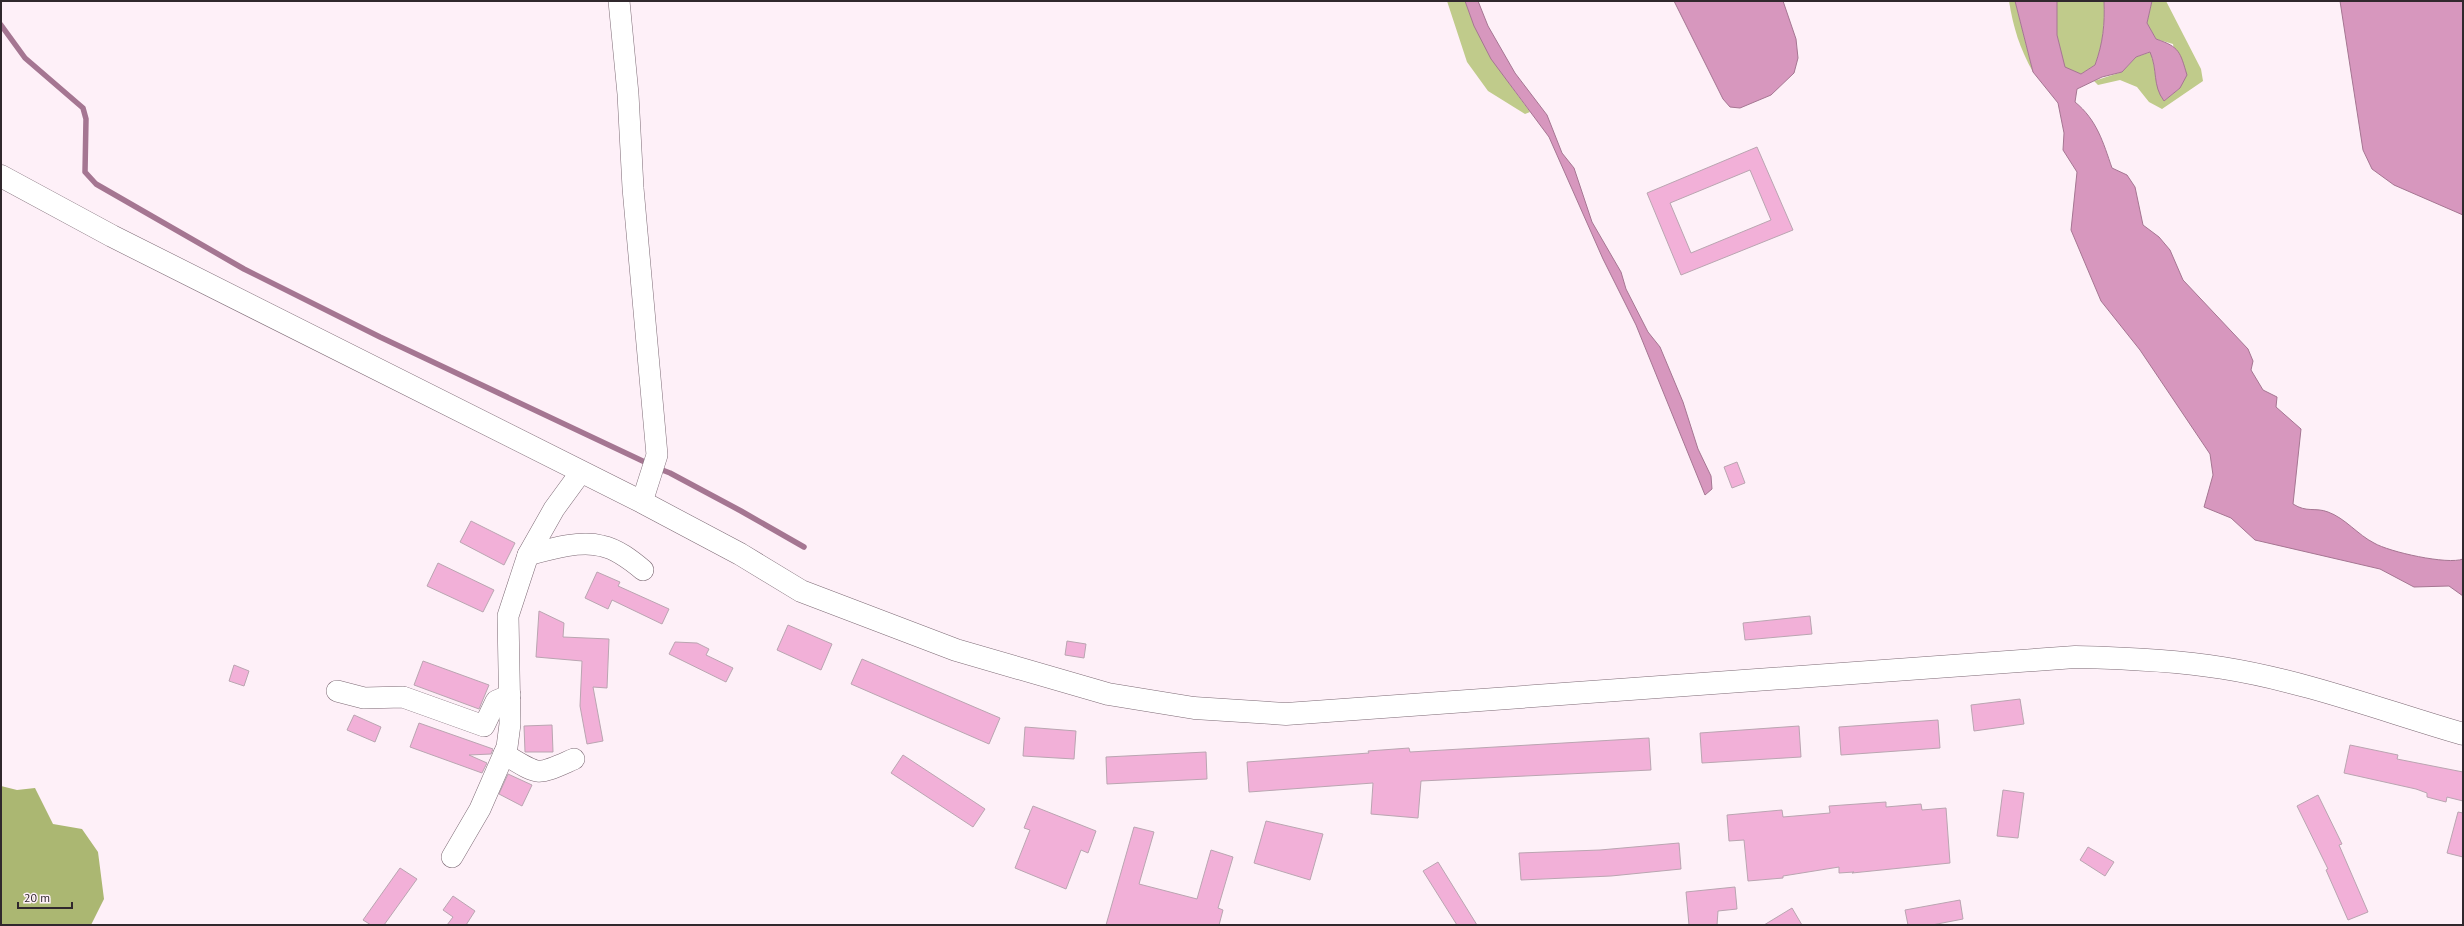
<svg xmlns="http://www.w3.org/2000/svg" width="2464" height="926" font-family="'PT Sans',sans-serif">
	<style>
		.green { fill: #c0cb8b }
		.forest { fill: #abb772 }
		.water { fill: #d797be; stroke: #a57692 }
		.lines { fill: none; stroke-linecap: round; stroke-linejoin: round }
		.stream { stroke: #a57692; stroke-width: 5.5 }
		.building { fill: #f2b0d8; stroke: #baa5b1; fill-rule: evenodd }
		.minor-casing { stroke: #7d6a75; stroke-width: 22 }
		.major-casing { stroke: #7d6a75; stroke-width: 23 }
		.minor { stroke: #fff; stroke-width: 21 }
		.major { stroke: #fff; stroke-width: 22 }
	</style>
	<rect width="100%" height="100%" fill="#fef0f8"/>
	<!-- green -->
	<g class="green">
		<path d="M1447,1h18c15,43 38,74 65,111l-5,2 -37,-23 -21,-29z"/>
		<path d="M2009,1h6l18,71c-13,-23 -20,-45 -24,-71z"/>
		<path d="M2057,1h47c1,23 -1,42 -9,64l-14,9 -16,-6 -8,-33z"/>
		<path d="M2152,1h14l35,68 2,12 -41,28 -13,-7 -12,-15 -17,-7 -22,5 -4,-4 28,-9 14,-15 15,-5c5,17 3,34 13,49l16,-13 -7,-44 -17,-5 -9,-16z"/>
	</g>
	<!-- forest -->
	<polygon class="forest" points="1,786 17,790 35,788 53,824 82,829 98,852 104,899 91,925 1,925"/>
	<!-- water -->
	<g class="water">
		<polygon points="1465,1 1478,1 1488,26 1515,73 1547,115 1562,153 1574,168 1592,222 1621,272 1626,289 1648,332 1660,347 1683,402 1698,449 1711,476 1712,489 1705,495 1636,325 1603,259 1549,137 1491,59 1474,26"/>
		<polygon points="1674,1 1783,1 1796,39 1798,58 1794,73 1771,95 1740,108 1730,107 1723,99"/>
		<path d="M2015,1h42v34l8,32 16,7 14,-9c8,-22 10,-41 9,-64h48l-5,22 9,16c24,8 24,13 31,36l-7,13 -16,13c-12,-16 -6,-31 -14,-49l-14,5 -14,15 -20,5 -25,12 -2,13c22,18 28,40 37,66l15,7 8,12 8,38 16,12 11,13 13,30 65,69 5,12 -2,9 12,20 14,7 -1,10 25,22 -8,75c14,9 22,3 35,8 17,6 30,23 46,31 15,9 74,22 89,16v37l-14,-10 -35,1 -34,-18 -125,-29 -24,-22 -27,-11 9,-32 -3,-21 -70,-104 -39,-49 -30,-71 6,-58 -14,-22 1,-17 -6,-30 -25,-31z"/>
		<polygon points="2340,1 2463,1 2463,215 2394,185 2372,169 2363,150"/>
	</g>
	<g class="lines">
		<!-- stream -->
		<g class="stream">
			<polyline points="1,25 25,58 83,108 86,119 85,172 96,184 244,269 380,337 649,464"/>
			<polyline points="657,468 670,473 741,511 804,547"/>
		</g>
	</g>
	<!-- building -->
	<g class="building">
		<path d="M1757,147l36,83 -112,45 -34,-82zM1750,170l21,50 -80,33 -21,-50z"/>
		<polygon points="1737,462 1745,483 1732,488 1724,467"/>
		<polygon points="471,521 515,543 504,565 460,542"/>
		<polygon points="438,563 494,590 483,612 427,586"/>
		<polygon points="597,572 620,582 618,586 669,609 662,624 612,600 608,609 585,598"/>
		<polygon points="539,611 564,623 563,637 609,639 607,688 593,687 603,741 587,744 580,706 582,661 536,657"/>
		<polygon points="1810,616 1812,634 1745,640 1743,623"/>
		<polygon points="788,625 832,644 821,670 777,650"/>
		<polygon points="1067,641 1086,644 1084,658 1065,655"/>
		<polygon points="675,642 697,643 709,649 706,655 733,668 726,682 669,654"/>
		<polygon points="862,659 1000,718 989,744 851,684"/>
		<polygon points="423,661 489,685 479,709 414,685"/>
		<polygon points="234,665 249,671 244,686 229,681"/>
		<polygon points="2020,699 2024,724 1974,731 1971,705"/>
		<polygon points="354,715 381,727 375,742 347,730"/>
		<polygon points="1938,720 1940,748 1841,755 1839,727"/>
		<polygon points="419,723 493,749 491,754 469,755 487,763 482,773 410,747"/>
		<polygon points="552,725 553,752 525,752 524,726"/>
		<polygon points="1799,726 1801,757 1702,763 1700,733"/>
		<polygon points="1025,727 1076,731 1074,759 1023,756"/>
		<polygon points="1649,738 1651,770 1421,781 1418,818 1371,814 1373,783 1249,792 1247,762 1369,753 1368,751 1409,748 1410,752"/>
		<polygon points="2350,745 2398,755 2397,759 2463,772 2463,801 2447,797 2446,802 2427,797 2427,793 2416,789 2344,773"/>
		<polygon points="1206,752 1207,779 1107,784 1106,757"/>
		<polygon points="903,755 985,809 973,827 891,773"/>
		<polygon points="508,774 532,785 522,806 499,794"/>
		<polygon points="2003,790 2024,793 2018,838 1997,836"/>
		<polygon points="2318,795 2342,844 2339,845 2368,912 2348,920 2326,870 2328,869 2297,806"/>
		<polygon points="1886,802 1886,807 1921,804 1922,810 1946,808 1950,863 1852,873 1854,872 1839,873 1839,867 1783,876 1783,878 1748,881 1744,840 1729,841 1727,815 1782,810 1783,817 1830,813 1829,806"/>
		<polygon points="1033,806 1096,831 1088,853 1081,850 1066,889 1015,868 1030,830 1024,828"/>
		<polygon points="2458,812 2463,813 2463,857 2447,853"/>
		<polygon points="1266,821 1323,834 1310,880 1254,863"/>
		<polygon points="1134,827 1154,832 1139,884 1197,899 1211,850 1233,857 1218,908 1223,910 1219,925 1106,925"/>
		<polygon points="1679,843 1681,869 1611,876 1521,880 1519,853 1600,850"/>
		<polygon points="2088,847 2114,862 2105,876 2080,860"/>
		<polygon points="1438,862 1477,925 1457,925 1423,871"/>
		<polygon points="400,868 417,879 384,925 371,925 363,920"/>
		<polygon points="1735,887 1737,909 1718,911 1717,925 1689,925 1686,892"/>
		<polygon points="453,896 475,911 466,925 447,925 453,917 443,910"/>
		<polygon points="1960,900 1963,919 1932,925 1908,925 1905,910"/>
		<polygon points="1792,908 1802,925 1764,925"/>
	</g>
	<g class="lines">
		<defs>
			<g id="minor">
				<polyline points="619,1 628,94 633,188 657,455 642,502"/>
				<path d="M528,555c22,-6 52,-15 74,-9 15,3 29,14 41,24"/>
				<polyline points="337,691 364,698 403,697 484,726 496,701 510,695"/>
				<path d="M504,754c37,22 31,22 70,5"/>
				<polyline points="452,857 480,809 507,747 510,724 508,616 528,555 554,509 581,472"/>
			</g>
			<path id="major" d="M1,176l111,60 530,266 98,52 61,37 155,59 152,44 86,14 92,6 789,-57c50,1 99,3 148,11 82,13 161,43 240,66"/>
		</defs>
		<!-- minor casing -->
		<use href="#minor" class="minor-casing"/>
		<!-- major casing -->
		<use href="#major" class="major-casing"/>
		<!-- minor -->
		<use href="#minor" class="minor"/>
		<!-- major -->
		<use href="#major" class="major"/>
	</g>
	<!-- border -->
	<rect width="2464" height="926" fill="none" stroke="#30282d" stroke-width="4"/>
	<!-- scale -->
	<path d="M18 902v6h54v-6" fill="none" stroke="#30282d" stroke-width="2"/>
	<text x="24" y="902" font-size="12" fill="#30282d" stroke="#fef0f8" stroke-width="3" paint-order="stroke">20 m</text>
</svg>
